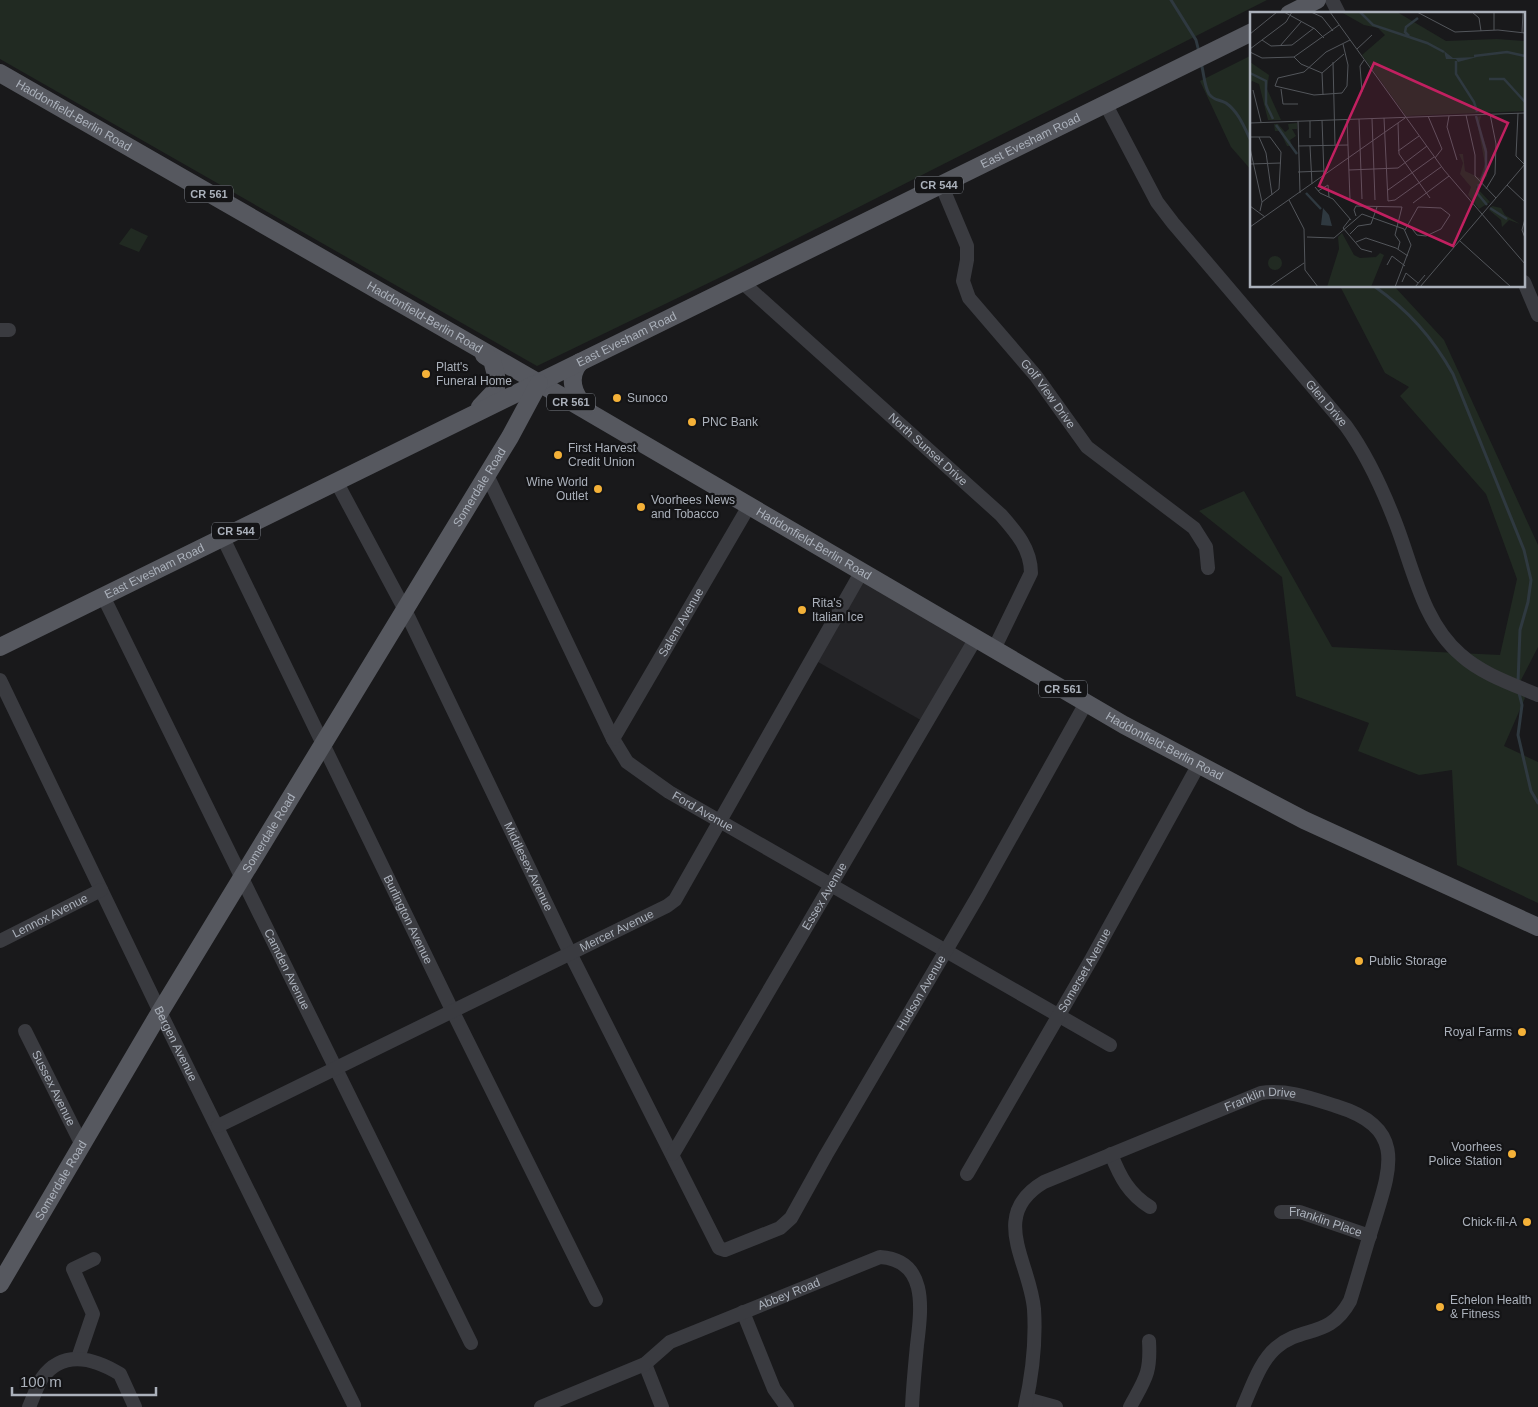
<svg xmlns="http://www.w3.org/2000/svg" width="1538" height="1407" font-family="Arial,sans-serif">
<style>
.built{fill:#252528}
.green{fill:#212a22}
.lines{fill:none;stroke-linecap:round;stroke-linejoin:round}
.stream{stroke:#2f3940;stroke-width:3}
.minor{stroke:#3a3b40;stroke-width:14}
.major{stroke:#56585f;stroke-width:18}
.poi-dot{fill:#f4b138;stroke:#141416;stroke-width:2}
.labels{text-anchor:middle;stroke-width:4.5;stroke-linejoin:round;paint-order:stroke}
.shield{fill:#141416;stroke:#7e828a;stroke-width:1}
.shield-label{font-size:11px;font-weight:bold;fill:#abb1bb}
.street-label{font-size:12px;fill:#abb1bb;stroke:#141416}
.poi-label{font-size:12px;fill:#abb1bb;stroke:#141416;text-anchor:start}
.inset-river{fill:none;stroke:#2f3940;stroke-width:2.5}
.inset-road{fill:none;stroke:#53565b;stroke-width:1}
.view{fill:#c12060;fill-opacity:0.15;stroke:#c12060;stroke-width:2.5}
.inset-edge{fill:none;stroke:#abb1bb;stroke-width:2.5}
</style>
<rect width="100%" height="100%" fill="#19191b"/>
<path class="built" d="M862 572 976 638 926 723 811 658Z"/>
<path class="green" d="M0 0H1267L725 275 537 366 0 59Z
M1250 56 1252 63V171L1231 147 1200 81Z
M131 228 148 236 139 252 119 244Z
M1340 286H1394L1444 340 1538 545V647L1521 680 1525 698 1504 746 1538 762V903L1457 865 1452 770 1419 775 1358 751 1369 723 1296 696 1282 577 1199 511 1244 491 1332 647 1500 655 1517 579 1486 494 1400 396 1409 387 1385 373Z"/>
<g class="lines">
<path class="stream" d="M1171 0 1196 40 1199 52
M1201 63C1204 73 1204 85 1209 94 1214 101 1219 99 1226 103 1239 112 1245 129 1252 143
M1374 286C1409 311 1432 337 1453 374L1524 550 1531 580 1528 602 1520 630 1518 682
M1519 693 1522 705 1518 735 1531 791 1538 803"/>
<g class="minor">
<path d="M1332 0 1339 14"/>
<path id="s1" d="M1105 103 1157 202 1173 223 1346 426C1367 455 1383 490 1396 524 1413 568 1423 623 1461 655 1482 674 1512 684 1538 695"/>
<path id="s2" d="M941 184 967 246V260L963 281 969 298 1036 376 1087 447 1194 528 1206 547 1208 568"/>
<path id="s3" d="M742 282 1001 515C1016 532 1031 549 1031 573L994 649"/>
<path d="M1524 282 1538 315"/>
<path d="M0 330H9"/>
<path id="s4" d="M487 475 613 739 627 762 669 792 1110 1045"/>
<path id="s5" d="M336 481 405 610 570 953 719 1248 725 1250 780 1228 791 1218 826 1155 978 896 1086 703"/>
<path id="s6" d="M223 538 453 1012 596 1300"/>
<path id="s7" d="M103 596 471 1343"/>
<path id="s8" d="M0 680 160 1012 354 1405"/>
<path id="s9" d="M613 739 749 506"/>
<path id="s10" d="M0 941 101 890"/>
<path id="s11" d="M25 1031 82 1145"/>
<path id="s12" d="M218 1126 667 906 675 900 862 571"/>
<path id="s13" d="M673 1154 976 638"/>
<path d="M1111 1154C1120 1177 1129 1194 1150 1207"/>
<path id="s14" d="M967 1174 1092 958 1199 764"/>
<path id="s15" d="M1281 1212H1300L1370 1236"/>
<path d="M743 1312 774 1389 787 1407"/>
<path d="M78 1358 93 1314 73 1269 94 1259"/>
<path d="M645 1364 662 1407"/>
<path d="M1027 1399 1056 1407"/>
<path d="M29 1407C33 1398 37 1386 42 1378 63 1349 94 1358 120 1374L135 1407"/>
<path id="s16" d="M541 1407 645 1364 670 1342 880 1257C929 1260 921 1311 917 1345 915 1366 913 1386 912 1407"/>
<path id="s17" d="M1025 1407C1032 1376 1036 1340 1034 1309 1030 1262 988 1215 1044 1182L1261 1093C1287 1089 1311 1098 1336 1106 1407 1128 1391 1167 1373 1225 1365 1250 1358 1276 1350 1301 1329 1339 1303 1325 1277 1347 1260 1361 1252 1387 1243 1407"/>
<path d="M1130 1407C1145 1379 1151 1374 1149 1341"/>
</g>
<g class="major">
<path d="M1289 14 1317 0"/>
<path id="s18" d="M0 73 539 383 1124 725 1304 820 1538 927"/>
<path d="M580 362C567 377 573 395 586 407"/>
<path d="M480 407 496 390V375L492 360 484 355"/>
<path id="s19" d="M0 647 1252 32"/>
<path id="s20" d="M0 1284 160 1012 510 437 539 383"/>
</g>
</g>
<g class="poi-dot">
<circle cx="426" cy="374" r="5"/>
<circle cx="617" cy="398" r="5"/>
<circle cx="692" cy="422" r="5"/>
<circle cx="558" cy="455" r="5"/>
<circle cx="598" cy="489" r="5"/>
<circle cx="641" cy="507" r="5"/>
<circle cx="802" cy="610" r="5"/>
<circle cx="1359" cy="961" r="5"/>
<circle cx="1522" cy="1032" r="5"/>
<circle cx="1512" cy="1154" r="5"/>
<circle cx="1527" cy="1222" r="5"/>
<circle cx="1440" cy="1307" r="5"/>
</g>
<g class="labels">
<g class="shield">
<rect x="915" y="176.5" width="48" height="17" rx="4"/>
<rect x="185" y="185.5" width="48" height="17" rx="4"/>
<rect x="547" y="393.5" width="48" height="17" rx="4"/>
<rect x="212" y="522.5" width="48" height="17" rx="4"/>
<rect x="1039" y="680.5" width="48" height="17" rx="4"/>
</g>
<g class="shield-label">
<text x="939" y="189">CR 544</text>
<text x="209" y="198">CR 561</text>
<text x="571" y="406">CR 561</text>
<text x="236" y="535">CR 544</text>
<text x="1063" y="693">CR 561</text>
</g>
<g class="street-label">
<text dy="4" stroke="none"><textPath href="#s18" startOffset="85">Haddonfield-Berlin Road</textPath></text>
<text dy="4" stroke="none"><textPath href="#s19" startOffset="1148">East Evesham Road</textPath></text>
<text dy="4" stroke="none"><textPath href="#s18" startOffset="490">Haddonfield-Berlin Road</textPath></text>
<text dy="4" stroke="none"><textPath href="#s19" startOffset="698">East Evesham Road</textPath></text>
<text dy="4" stroke="none"><textPath href="#s2" startOffset="245">Golf View Drive</textPath></text>
<text dy="4" stroke="none"><textPath href="#s1" startOffset="375">Glen Drive</textPath></text>
<text dy="4" stroke="none"><textPath href="#s3" startOffset="250">North Sunset Drive</textPath></text>
<text dy="4" stroke="none"><textPath href="#s20" startOffset="930">Somerdale Road</textPath></text>
<text dy="4" stroke="none"><textPath href="#s18" startOffset="940">Haddonfield-Berlin Road</textPath></text>
<text dy="4" stroke="none"><textPath href="#s19" startOffset="172">East Evesham Road</textPath></text>
<text dy="4" stroke="none"><textPath href="#s9" startOffset="135">Salem Avenue</textPath></text>
<text dy="4" stroke="none"><textPath href="#s18" startOffset="1345">Haddonfield-Berlin Road</textPath></text>
<text dy="4" stroke="none"><textPath href="#s4" startOffset="410">Ford Avenue</textPath></text>
<text dy="4" stroke="none"><textPath href="#s20" startOffset="525">Somerdale Road</textPath></text>
<text dy="4" stroke="none"><textPath href="#s5" startOffset="431">Middlesex Avenue</textPath></text>
<text dy="4" stroke="none"><textPath href="#s13" startOffset="299">Essex Avenue</textPath></text>
<text dy="4" stroke="none"><textPath href="#s10" startOffset="56">Lennox Avenue</textPath></text>
<text dy="4" stroke="none"><textPath href="#s6" startOffset="424">Burlington Avenue</textPath></text>
<text dy="4" stroke="none"><textPath href="#s12" startOffset="444">Mercer Avenue</textPath></text>
<text dy="4" stroke="none"><textPath href="#s7" startOffset="416">Camden Avenue</textPath></text>
<text dy="4" stroke="none"><textPath href="#s14" startOffset="235">Somerset Avenue</textPath></text>
<text dy="4" stroke="none"><textPath href="#s5" startOffset="1198">Hudson Avenue</textPath></text>
<text dy="4" stroke="none"><textPath href="#s8" startOffset="404">Bergen Avenue</textPath></text>
<text dy="4" stroke="none"><textPath href="#s11" startOffset="64">Sussex Avenue</textPath></text>
<text dy="4" stroke="none"><textPath href="#s17" startOffset="472">Franklin Drive</textPath></text>
<text dy="4" stroke="none"><textPath href="#s20" startOffset="120">Somerdale Road</textPath></text>
<text dy="4" stroke="none"><textPath href="#s15" startOffset="46">Franklin Place</textPath></text>
<text dy="4" stroke="none"><textPath href="#s16" startOffset="274">Abbey Road</textPath></text>
</g>
<g class="poi-label">
<text x="436" y="371">Platt's<tspan x="436" dy="14">Funeral Home</tspan></text>
<text x="627" y="402">Sunoco</text>
<text x="702" y="426">PNC Bank</text>
<text x="568" y="452">First Harvest<tspan x="568" dy="14">Credit Union</tspan></text>
<text x="588" y="486" text-anchor="end">Wine World<tspan x="588" dy="14">Outlet</tspan></text>
<text x="651" y="504">Voorhees News<tspan x="651" dy="14">and Tobacco</tspan></text>
<text x="812" y="607">Rita's<tspan x="812" dy="14">Italian Ice</tspan></text>
<text x="1369" y="965">Public Storage</text>
<text x="1512" y="1036" text-anchor="end">Royal Farms</text>
<text x="1502" y="1151" text-anchor="end">Voorhees<tspan x="1502" dy="14">Police Station</tspan></text>
<text x="1517" y="1226" text-anchor="end">Chick-fil-A</text>
<text x="1450" y="1304">Echelon Health<tspan x="1450" dy="14">&amp; Fitness</tspan></text>
</g>
</g>
<g transform="translate(1250 12)">
<rect width="275" height="275" fill="#19191b"/>
<path d="M91 0H147L196 29 247 27 274 29 275 99 156 104 112 43 135 23 128 16 114 13ZM0 50 19 63 17 77 31 108H18L9 72 2 69 0 71ZM231 104 229 113 237 137V164L226 175 240 190 229 197 218 183 221 175 210 162 213 151 209 142H213L215 159 230 166 235 152 226 105ZM47 111V117H42L46 124 40 128 42 134H37L30 119H25L24 112H28L35 120 39 117 38 112ZM242 194 251 196 255 203 270 212 259 208 252 215 251 208 239 198ZM92 221 104 243 110 246 126 245 130 241 134 243 121 275H77L89 237 88 225ZM18 251a7 7 0 1 1 14 0a7 7 0 1 1-14 0Z" fill="#212a22"/>
<path d="M194 39 203 46 227 45 208 50 206 47H196ZM73 196 79 203 82 214 71 213Z" fill="#2f3940"/>
<path class="inset-river" d="M110 0 123 13 177 31 194 40M159 24 155 20 156 15 168 6M224 44 257 40 275 44M206 49V62L224 90 227 100M0 61 16 69V92L23 107M239 67H254L275 90M226 104 236 140V158L231 168M26 113 47 142M229 172 227 181 237 193M56 181 71 197M240 196 257 207"/>
<path class="inset-road" d="M34 0 65 17 74 26M61 0 72 5 83 19M80 0 194 158 275 252M167 0 205 20 248 18 275 21M222 0 229 6 231 19M244 0V18M272 21 273 0M0 22 27 0M12 28 21 34 42 33 64 16M93 32 98 53 97 74 92 81 64 83 25 74 28 66 54 60 76 40 100 28M30 34 51 10M0 37 36 10 42 0M107 37 122 23M0 40 12 46 44 45 89 13M44 45 51 52 72 61M83 50 85 133M31 77 33 92H48M3 78 11 110M112 80 110 54 114 48M73 83 72 61 94 42M268 101 266 144 275 153M216 103 225 143V164L246 186M178 104 192 137 185 146M199 104 197 115 207 148M134 106 138 189 145 188 191 155M97 107 100 188M109 107 112 187M122 107 125 188M72 108 74 163M48 109 50 181M60 109V126M0 111 275 101M148 111 149 142 180 186M0 125H20L31 140 29 177 12 190M9 125 16 141 22 183M48 134 98 133M60 134 62 172M0 136 12 190 10 199M148 139 169 124M0 152 31 151M99 158 148 156 177 134M48 160 74 159M257 173 275 190M65 175 70 181 83 187 101 208M236 177 245 162 246 132 240 102M138 178 184 145M68 179 78 173 79 185M39 188 54 217 55 258 68 275M163 191 199 164M0 194 15 205M106 204 104 198 106 194 152 195 145 223 150 230 148 237M100 207 93 216 111 237 122 240M275 207 272 218 275 226M0 215 155 106M155 218 168 195 191 196 200 203 191 217 176 224 167 223 159 213M100 222 108 214 121 212 127 195M57 225 84 226 112 202 154 217 161 233 145 275M210 229 261 275M106 230 116 226 146 236 158 244M137 253 142 244 155 254M152 270 156 261 168 271M19 275 54 251M165 275 175 263M170 275 275 152"/>
<path class="view" d="M124 51 258 111 203 234 69 174Z"/>
<rect width="275" height="275" class="inset-edge"/>
</g>
<path d="M12 1387v8h144v-8" fill="none" stroke="#abb1bb" stroke-width="2.5"/>
<text x="20" y="1387" font-size="15" fill="#abb1bb" stroke="#141416" stroke-width="4" paint-order="stroke">100 m</text>
</svg>
